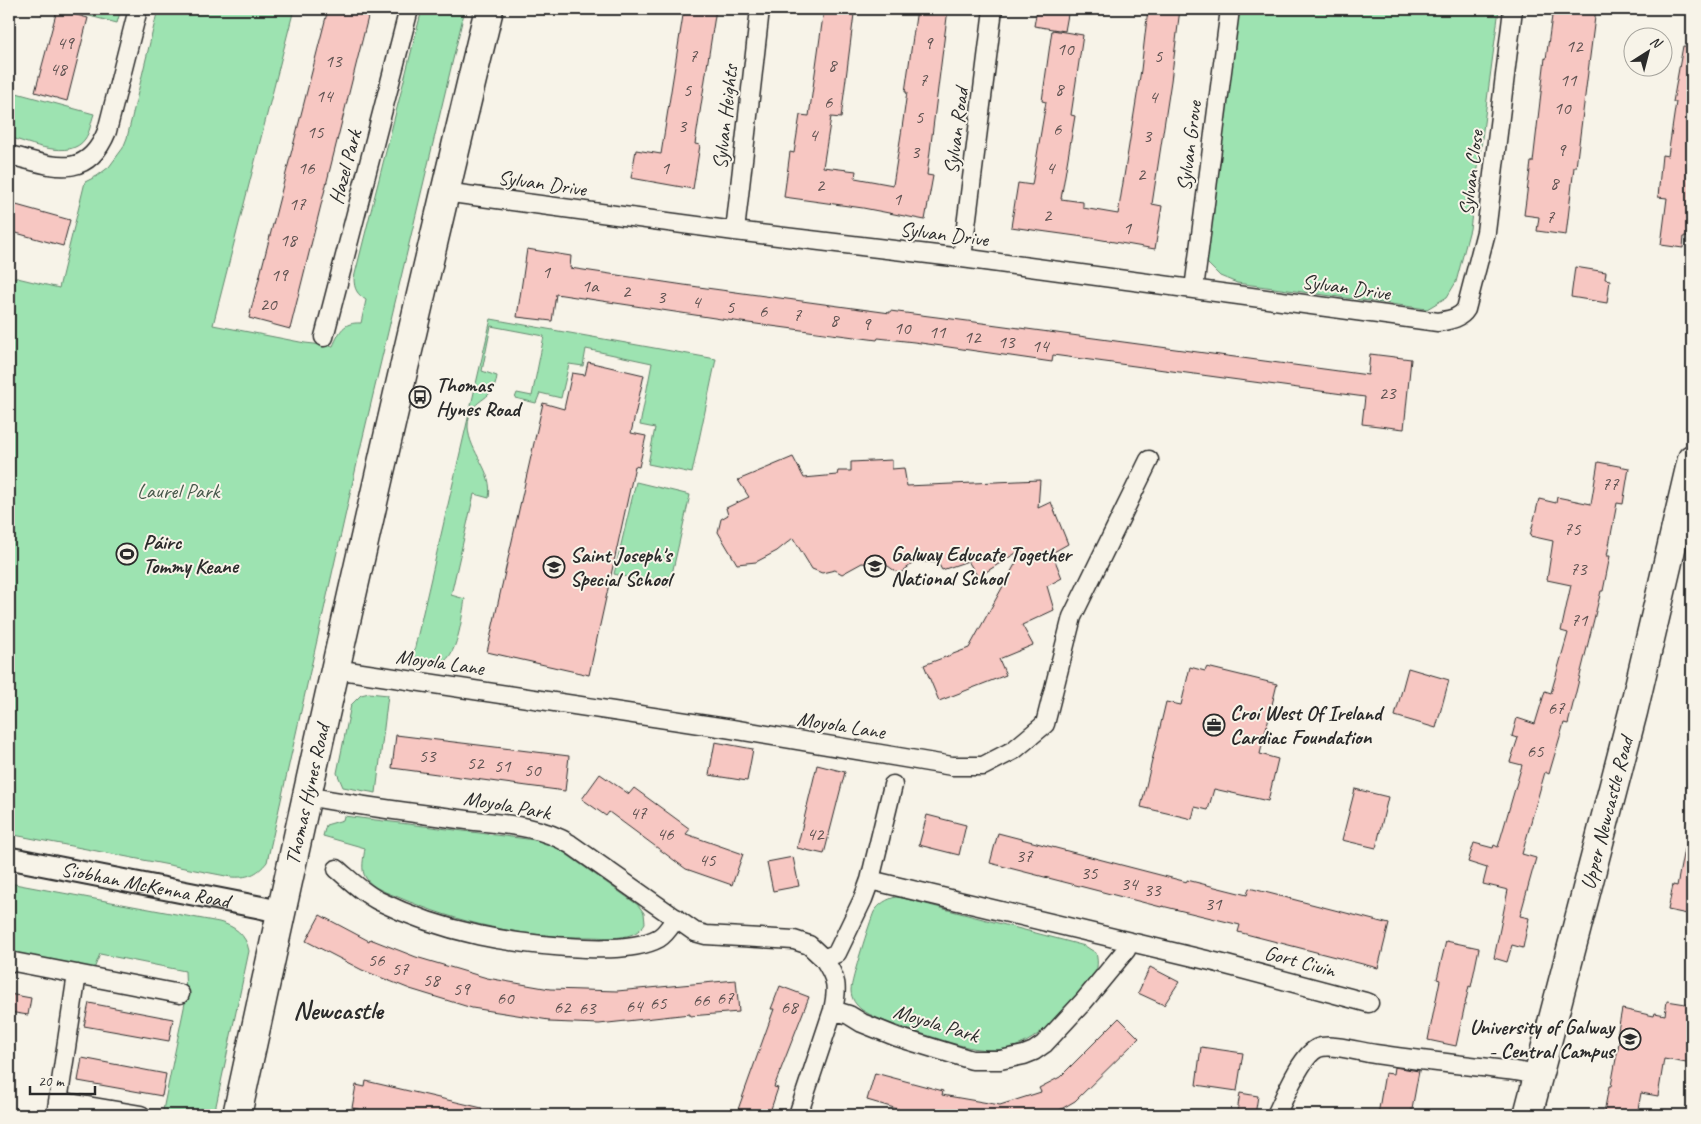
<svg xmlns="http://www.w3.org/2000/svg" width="1701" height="1124" font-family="Caveat,sans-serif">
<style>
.green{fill:#9de3b1;stroke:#64876e}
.building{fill:#f7c7c2;stroke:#2b2b2b}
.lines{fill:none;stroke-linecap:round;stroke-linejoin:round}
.minor-casing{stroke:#2b2b2b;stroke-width:21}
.tertiary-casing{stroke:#2b2b2b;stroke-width:25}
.primary-casing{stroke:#2b2b2b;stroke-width:31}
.minor{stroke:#f7f3e8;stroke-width:18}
.tertiary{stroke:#f7f3e8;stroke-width:21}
.primary{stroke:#f7f3e8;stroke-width:28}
.labels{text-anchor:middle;stroke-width:4;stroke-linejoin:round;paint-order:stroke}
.number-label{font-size:19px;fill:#5e5251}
.street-label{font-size:21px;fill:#2b2b2b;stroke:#f7f3e8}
.poi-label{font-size:21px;font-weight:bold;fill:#2b2b2b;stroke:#f7f3e8;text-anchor:start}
.park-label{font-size:21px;fill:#48594c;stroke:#f7f3e8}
.district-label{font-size:26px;font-weight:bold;fill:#2b2b2b;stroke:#f7f3e8}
</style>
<rect width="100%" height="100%" fill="#f7f3e8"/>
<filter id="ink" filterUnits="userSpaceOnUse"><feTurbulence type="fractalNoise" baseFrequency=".02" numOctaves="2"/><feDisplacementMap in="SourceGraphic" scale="10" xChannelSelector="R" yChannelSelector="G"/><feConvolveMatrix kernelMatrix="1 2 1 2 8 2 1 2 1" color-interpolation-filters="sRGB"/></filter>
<g filter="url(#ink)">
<path class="green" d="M62 9H121L117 23Z
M158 9H294L213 325 305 343 333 346C340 331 343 322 361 323L366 300C357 294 354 289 354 278L422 9H465L362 441 267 862C257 875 247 878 231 877L9 834V276L59 288 85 182 97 176 109 167 123 148 127 138Z
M1237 9H1499L1470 229 1456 282 1447 297 1427 309 1237 283 1220 276 1207 263 1203 247Z
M9 91 94 114C91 122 90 132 85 139 70 161 29 143 9 137Z
M491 319 716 359 692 473 648 464 655 428 640 425 652 363 586 349 583 366 569 364 561 398 540 393 536 403 515 398 517 393 532 396 544 336 491 326 482 371 497 376C494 405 468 395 468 427 469 453 494 470 489 498L474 494 451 595 465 599C462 615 458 661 438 664 430 665 420 662 412 660Z
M636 482 690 495 669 587 614 574Z
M369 693 388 695 376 793 343 787 337 773 351 705 361 695Z
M344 816 535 840 559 849 638 905 644 913 645 923C641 930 635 934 627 936 615 939 601 937 589 937 524 938 458 923 398 897 388 893 372 888 366 878 360 870 364 857 365 848L323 836 326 825 343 820Z
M9 883 219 922C234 926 246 934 249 951L214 1115H162L186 998 185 971 100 954 94 969 9 953Z
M896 897 903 898 1085 946 1096 953C1102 975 1087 987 1073 1001 1059 1015 1044 1032 1026 1042 994 1059 958 1045 926 1035 905 1028 881 1022 862 1010 856 1005 851 999 851 990 851 981 870 921 874 912 879 904 887 899 896 897Z"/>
<path class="building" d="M328 9H370L290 329 249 318Z
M684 9H716L695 144 700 145 693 189 631 178 636 150 661 154Z
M824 9 854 14 841 118 831 117 823 167 856 171 855 178 893 185 902 128 907 92H905L917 9H948L927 175 933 176 925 220 863 208 784 197 790 152 794 153 800 115 809 116Z
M1037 9H1069L1065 31 1034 26Z
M1148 9H1180L1171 81 1152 204 1162 206 1155 249 1091 238 1011 227 1018 183 1032 185 1046 102 1042 101 1052 30 1083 35 1071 115 1075 116 1061 199 1083 202V208L1118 214 1141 70Z
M1553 9H1596L1576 167H1574L1566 235 1537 231 1539 217 1524 215 1531 162H1533L1545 58 1546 59Z
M57 10 88 18 67 101 35 92Z
M1683 46 1692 47V217L1690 237 1684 236 1683 248 1661 245 1667 198 1658 197 1662 155 1668 156 1676 102H1673Z
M9 203 70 220 63 246 9 231Z
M527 249 571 256 570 268 684 285 890 313V311L960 320 1368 375 1370 354 1411 359 1404 429 1362 424 1365 397 1053 355 1052 362 914 342 878 338 877 340 741 322 556 294 552 321 517 317Z
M1575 267 1606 272 1605 279 1610 280 1607 303 1571 297Z
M588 362 644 375 631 433 646 436 639 467 635 466 589 675 487 652 543 403 564 409 572 373 585 375Z
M793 457 804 478 837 475 838 471H851V462L892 460V469L904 468 907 486 1040 480 1038 508 1051 502 1068 544 1052 553 1062 578 1047 586 1054 610 1022 625 1033 645 999 659 1006 675 939 701 924 665 969 648 1024 548 978 577 968 561 942 570 938 563 916 561 899 574 888 566 862 563 842 574 835 570 822 573 812 569 793 538 777 551 756 562 737 564 718 532 721 519 728 515 726 508 749 497 738 480Z
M1598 462 1629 468 1623 504 1617 503 1607 556H1610L1603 591H1601L1574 700 1568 724 1564 723 1549 774 1545 772 1522 854 1536 858 1520 916 1529 918 1523 948 1512 945 1507 962 1494 958 1508 890 1483 884 1487 868 1468 862 1474 843 1493 848 1494 845 1498 847 1522 765 1510 762 1518 738 1512 736 1517 718 1535 724 1545 691 1551 693 1568 633 1561 631 1571 585 1547 580 1553 541 1530 536 1539 499 1556 503 1557 497 1591 504Z
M1190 667 1205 671 1207 667 1277 684 1260 754 1278 759 1268 801 1214 789 1208 810 1195 807 1192 819 1141 807 1166 702 1181 705Z
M1408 668 1449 680 1436 728 1395 716Z
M396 735 569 756 565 791 392 768Z
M715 742 753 749 747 781 709 775Z
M817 765 845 772 824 854 797 848Z
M600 774 629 794 634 788 690 829 686 834 743 854 732 885 686 869 609 812 606 816 582 799Z
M1355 789 1388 797 1376 848 1342 840Z
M927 815 966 825 959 855 919 845Z
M998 833 1187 882V880L1247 895 1249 888 1389 924 1378 968 1238 932 1240 925 1162 906 1161 907 990 863Z
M1684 849 1692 850V915L1668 910 1673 885 1677 886Z
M793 857 799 886 773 891 767 862Z
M320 915 369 941 370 939 416 957 487 978 550 989 617 991 736 980 739 1012 690 1016V1014L599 1024 549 1022V1020L472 1008 410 989 362 970 306 941Z
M1446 941 1479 948 1471 987 1469 986 1456 1046 1428 1040 1440 980 1437 979Z
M1150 967 1179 982 1164 1005 1138 993Z
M780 986 809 997 774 1087 778 1088 769 1115H736L774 1009H771Z
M9 994 31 998 28 1015 9 1012Z
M1667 1001 1692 1005V1064L1664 1059 1658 1096 1641 1093 1637 1115H1606V1114L1604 1113 1609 1086H1611L1620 1037 1617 1036 1622 1009 1654 1016 1655 1013 1665 1015Z
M89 1003 173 1019 169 1041 84 1026Z
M1119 1018 1139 1038 1075 1101 1051 1115H918L867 1100 875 1073 943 1091 942 1095 1000 1105 1041 1092 1039 1088 1060 1077Z
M1201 1047 1243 1053 1237 1091 1196 1085Z
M82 1058 166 1074 162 1096 78 1081Z
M1394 1067 1419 1071 1411 1115H1378L1385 1073 1393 1074Z
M366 1081 482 1108 481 1115H362L363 1110 352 1108 356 1085 365 1087Z
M1240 1093 1258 1096 1255 1115 1237 1112Z"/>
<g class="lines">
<g class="minor-casing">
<path id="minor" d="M9 155C51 165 86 183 107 131L138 9
M444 192 735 231 962 258 1438 322C1448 320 1460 319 1466 309L1486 232 1513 9
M735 231 760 9
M962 258 993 9
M1194 289 1230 9
M324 337 409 9
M335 669 726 728 952 766H983L1014 750 1045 724 1072 617 1149 460
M307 796C357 806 408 812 459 819 496 824 538 824 570 844L695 932 706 935 794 940 809 945 824 959
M337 869C350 880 363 893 379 901 444 933 513 945 585 948 607 949 639 949 659 938 666 934 671 925 676 918
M870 880 1219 963 1369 1003
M9 961 180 994
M833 1010 849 1015 862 1023 897 1037 972 1060H1000L1024 1055 1034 1051 1044 1044 1084 1001 1126 950 1130 942
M58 1101 141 1115
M56 1115 77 974
M798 1115 833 1010C838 987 837 979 824 959L837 953 863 899 870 880 893 785
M1276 1115C1284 1099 1301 1055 1318 1048 1331 1043 1360 1052 1375 1054 1421 1061 1468 1065 1515 1071L1538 1075"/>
</g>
<g class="tertiary-casing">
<g id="tertiary">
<path id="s1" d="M9 858 259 907 281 912"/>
</g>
</g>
<g class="primary-casing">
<g id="primary">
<path id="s2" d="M237 1115C317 745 400 376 489 9"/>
<path id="s3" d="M1528 1115 1633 712 1692 459"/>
</g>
</g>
<use href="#minor" class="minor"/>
<use href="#tertiary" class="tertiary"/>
<use href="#primary" class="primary"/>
</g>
</g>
<defs>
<g id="bus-ring" transform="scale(1.125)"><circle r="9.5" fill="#f7f3e8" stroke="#2b2b2b" stroke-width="1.5"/><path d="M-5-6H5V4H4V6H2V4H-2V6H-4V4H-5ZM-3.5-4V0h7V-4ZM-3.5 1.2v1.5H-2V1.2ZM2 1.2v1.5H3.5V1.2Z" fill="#2b2b2b"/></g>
<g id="stadium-ring" transform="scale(1.125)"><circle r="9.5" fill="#f7f3e8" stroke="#2b2b2b" stroke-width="1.5"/><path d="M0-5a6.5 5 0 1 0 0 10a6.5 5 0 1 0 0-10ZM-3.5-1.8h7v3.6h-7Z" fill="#2b2b2b"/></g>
<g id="school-ring" transform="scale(1.125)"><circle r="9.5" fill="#f7f3e8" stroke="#2b2b2b" stroke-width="1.5"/><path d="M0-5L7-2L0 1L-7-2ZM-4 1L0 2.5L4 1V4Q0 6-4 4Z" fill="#2b2b2b"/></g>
<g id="office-ring" transform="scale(1.125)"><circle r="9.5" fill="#f7f3e8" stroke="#2b2b2b" stroke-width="1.5"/><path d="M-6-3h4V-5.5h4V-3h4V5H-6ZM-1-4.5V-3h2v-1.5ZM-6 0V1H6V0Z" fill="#2b2b2b"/></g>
<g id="university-ring" transform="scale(1.125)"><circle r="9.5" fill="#f7f3e8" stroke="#2b2b2b" stroke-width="1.5"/><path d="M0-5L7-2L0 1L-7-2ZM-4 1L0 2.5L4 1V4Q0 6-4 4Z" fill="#2b2b2b"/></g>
</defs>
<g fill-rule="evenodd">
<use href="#bus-ring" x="420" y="397"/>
<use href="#stadium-ring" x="127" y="554"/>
<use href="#school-ring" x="875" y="566"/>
<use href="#school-ring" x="554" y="567"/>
<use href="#office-ring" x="1214" y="725"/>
<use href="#university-ring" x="1630" y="1039"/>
</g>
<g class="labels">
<g class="number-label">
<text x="65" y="49">49</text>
<text x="928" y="49">9</text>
<text x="1574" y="52">12</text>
<text x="1065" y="55">10</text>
<text x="693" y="62">7</text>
<text x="1158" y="62">5</text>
<text x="333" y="67">13</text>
<text x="832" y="71">8</text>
<text x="58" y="75">48</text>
<text x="923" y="86">7</text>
<text x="1568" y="86">11</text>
<text x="1059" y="95">8</text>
<text x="687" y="96">5</text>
<text x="324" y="102">14</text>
<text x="1153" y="103">4</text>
<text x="828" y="108">6</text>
<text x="1562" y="114">10</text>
<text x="919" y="123">5</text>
<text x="682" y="132">3</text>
<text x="1057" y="135">6</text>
<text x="315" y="138">15</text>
<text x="813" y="141">4</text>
<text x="1147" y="142">3</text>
<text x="1561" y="156">9</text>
<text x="915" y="158">3</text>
<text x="306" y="174">16</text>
<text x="665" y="174">1</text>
<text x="1050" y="174">4</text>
<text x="1141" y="180">2</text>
<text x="1554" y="189">8</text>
<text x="820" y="191">2</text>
<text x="897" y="205">1</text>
<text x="297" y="210">17</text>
<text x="1047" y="221">2</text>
<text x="1550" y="223">7</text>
<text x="1127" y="234">1</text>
<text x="288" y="246">18</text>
<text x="546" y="278">1</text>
<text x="279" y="281">19</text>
<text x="590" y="292">1a</text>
<text x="626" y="297">2</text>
<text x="661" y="303">3</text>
<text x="696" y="308">4</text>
<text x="268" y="310">20</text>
<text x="730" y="313">5</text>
<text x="763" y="317">6</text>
<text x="797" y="321">7</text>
<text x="834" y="326">8</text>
<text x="866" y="330">9</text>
<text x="902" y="334">10</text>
<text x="937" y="338">11</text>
<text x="972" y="343">12</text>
<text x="1006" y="348">13</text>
<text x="1040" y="352">14</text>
<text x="1387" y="399">23</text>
<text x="1610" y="490">77</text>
<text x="1572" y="535">75</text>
<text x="1578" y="575">73</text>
<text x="1579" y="626">71</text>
<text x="1556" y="714">67</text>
<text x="1535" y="757">65</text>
<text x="427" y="762">53</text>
<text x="475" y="769">52</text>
<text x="502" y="772">51</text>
<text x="532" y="776">50</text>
<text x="638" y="819">47</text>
<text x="665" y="840">46</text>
<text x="815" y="840">42</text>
<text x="1024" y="862">37</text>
<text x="707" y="866">45</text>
<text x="1089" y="879">35</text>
<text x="1129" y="890">34</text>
<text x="1152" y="896">33</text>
<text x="1213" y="910">31</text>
<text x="376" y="966">56</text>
<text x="400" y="975">57</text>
<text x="431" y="986">58</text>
<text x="461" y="995">59</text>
<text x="505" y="1004">60</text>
<text x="725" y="1004">67</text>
<text x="701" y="1006">66</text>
<text x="658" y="1009">65</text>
<text x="634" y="1012">64</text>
<text x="562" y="1013">62</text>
<text x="789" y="1013">68</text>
<text x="587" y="1014">63</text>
</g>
<g class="street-label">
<text transform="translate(725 117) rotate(-84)" y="7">Sylvan Heights</text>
<text transform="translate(956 131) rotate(-83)" y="7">Sylvan Road</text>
<text transform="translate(1189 146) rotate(-83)" y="7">Sylvan Grove</text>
<text transform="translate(345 167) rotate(-75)" y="7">Hazel Park</text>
<text transform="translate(1471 173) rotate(-83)" y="7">Sylvan Close</text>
<text transform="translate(542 183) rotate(8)" y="7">Sylvan Drive</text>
<text transform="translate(944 234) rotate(7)" y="7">Sylvan Drive</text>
<text transform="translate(1346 287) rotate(8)" y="7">Sylvan Drive</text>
<text transform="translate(440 662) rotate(8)" y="7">Moyola Lane</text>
<text transform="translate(841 725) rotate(9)" y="7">Moyola Lane</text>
<text dy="7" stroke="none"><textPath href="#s2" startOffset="328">Thomas Hynes Road</textPath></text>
<text transform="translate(507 805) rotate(10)" y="7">Moyola Park</text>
<text dy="7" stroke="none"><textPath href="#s3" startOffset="312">Upper Newcastle Road</textPath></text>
<text dy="7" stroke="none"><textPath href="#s1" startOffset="139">Siobhan McKenna Road</textPath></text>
<text transform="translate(1300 961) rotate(15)" y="7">Gort Ciuin</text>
<text transform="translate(936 1023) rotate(17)" y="7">Moyola Park</text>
</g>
<g class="poi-label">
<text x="436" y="392">Thomas<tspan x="436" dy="24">Hynes Road</tspan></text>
<text x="143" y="549">Páirc<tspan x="143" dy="24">Tommy Keane</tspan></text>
<text x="891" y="561">Galway Educate Together<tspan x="891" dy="24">National School</tspan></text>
<text x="570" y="562">Saint Joseph's<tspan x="570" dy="24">Special School</tspan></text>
<text x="1230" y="720">Croí West Of Ireland<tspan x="1230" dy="24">Cardiac Foundation</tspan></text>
<text x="1614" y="1034" text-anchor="end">University of Galway<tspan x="1614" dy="24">- Central Campus</tspan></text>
</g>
<g class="park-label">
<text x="178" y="498">Laurel Park</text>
</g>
<g class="district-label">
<text x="338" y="1019">Newcastle</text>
</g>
</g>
<rect width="1701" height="1124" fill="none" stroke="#f7f3e8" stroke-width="30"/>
<rect x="15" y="15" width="1671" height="1094" fill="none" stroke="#2b2b2b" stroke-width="2" filter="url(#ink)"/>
<g transform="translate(1648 52) rotate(36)"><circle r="24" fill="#f7f3e8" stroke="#a5a39c"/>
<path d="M0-4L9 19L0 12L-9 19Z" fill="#2b2b2b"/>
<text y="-8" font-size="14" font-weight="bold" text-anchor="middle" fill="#2b2b2b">N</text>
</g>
<path d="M30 1086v8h65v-8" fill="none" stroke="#2b2b2b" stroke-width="2.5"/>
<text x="38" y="1086" font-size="15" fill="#2b2b2b" stroke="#f7f3e8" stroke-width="4" paint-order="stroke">20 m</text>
</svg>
